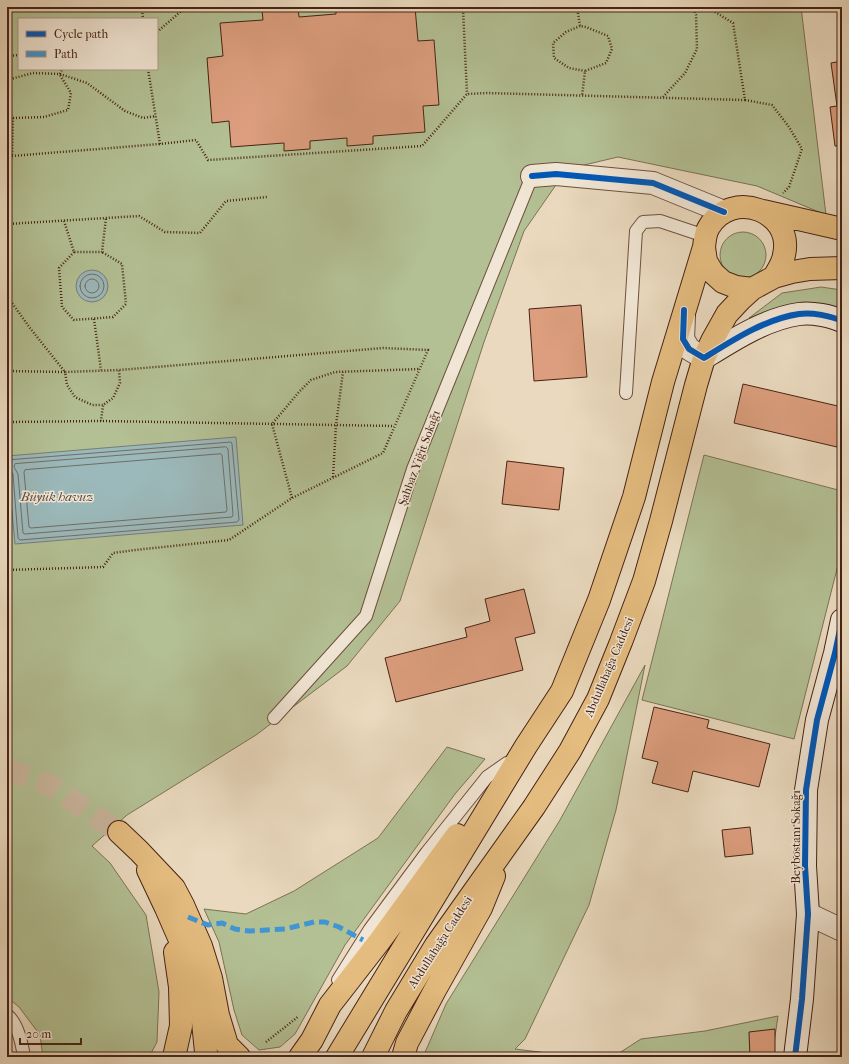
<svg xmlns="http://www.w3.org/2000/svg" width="849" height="1064" font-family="'IM FELL French Canon',serif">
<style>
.green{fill:#b3c094;stroke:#7c7254;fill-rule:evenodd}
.water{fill:#9bb8ba;stroke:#797c78}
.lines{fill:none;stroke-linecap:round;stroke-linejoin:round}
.shore{stroke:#706e67;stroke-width:1}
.building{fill:#dc9e7e;stroke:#462314}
.primary-tunnel{stroke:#c9b59c;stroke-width:22;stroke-dasharray:22 11;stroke-linecap:butt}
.lane-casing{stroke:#6f503e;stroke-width:14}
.street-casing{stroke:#6f503e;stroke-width:24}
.secondary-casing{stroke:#462314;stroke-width:24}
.primary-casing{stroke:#462314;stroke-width:24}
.path{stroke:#462314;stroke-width:2.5;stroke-dasharray:1 2;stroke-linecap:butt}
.lane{stroke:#f1e6d5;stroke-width:12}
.street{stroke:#f1e6d5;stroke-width:22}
.secondary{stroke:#f1e6d5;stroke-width:22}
.primary{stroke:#e5bc7f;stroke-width:22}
.quiet{stroke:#4095d3;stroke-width:5;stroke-dasharray:10 5;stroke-linecap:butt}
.cycleway-casing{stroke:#f1e6d5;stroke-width:8}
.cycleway{stroke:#0057b8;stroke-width:6}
.labels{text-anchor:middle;stroke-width:3;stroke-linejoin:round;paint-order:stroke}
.street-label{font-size:12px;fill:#462314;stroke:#f1e6d5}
.water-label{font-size:13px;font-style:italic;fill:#5b483e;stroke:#f1e6d5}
</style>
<rect width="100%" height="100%" fill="#ead9be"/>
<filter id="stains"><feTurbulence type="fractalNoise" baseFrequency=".005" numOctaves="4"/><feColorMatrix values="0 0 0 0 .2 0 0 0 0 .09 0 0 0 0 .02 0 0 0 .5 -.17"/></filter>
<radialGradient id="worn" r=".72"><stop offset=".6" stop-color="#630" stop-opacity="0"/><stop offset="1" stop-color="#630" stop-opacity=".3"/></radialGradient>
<path class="green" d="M7 7H801L826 215 757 186 618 157 567 169 524 231 484 342 400 601 347 666 256 735 127 815 92 846 110 863 146 915 159 992 157 1042 149 1057H43L40 1035 19 1007 7 997ZM19 19H157V69H19Z
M720 255a23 23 0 1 1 46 0a23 23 0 1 1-46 0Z
M821 287 842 290V313L784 306 749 318 782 293Z
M704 455 842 491V549L794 739 642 700Z
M645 665 616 810 589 905 525 1039 515 1049 580 1057H423L446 1004 560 820Z
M447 747 485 759 455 794 345 945 295 1034 280 1047 259 1050 242 1035 234 1010 219 942 204 909 246 914 294 891 378 838Z
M778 1016 772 1057H613L641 1039 705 1031Z"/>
<path class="water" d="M76 286a16 16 0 1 1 32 0a16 16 0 1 1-32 0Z
M236 437 243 525 15 544 7 456Z"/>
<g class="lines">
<path class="shore" d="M80 286a12 12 0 1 1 24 0a12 12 0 1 1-24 0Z
M85 286a7 7 0 1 1 14 0a7 7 0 1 1-14 0Z
M226 447 228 449 233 515 232 517 25 534 23 533 18 474 14 467 15 464Z
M221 454 222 455 227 510 226 512 31 528 29 527 24 472 25 470Z
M7 460 231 442 232 444 239 520 237 522 20 540 18 538 13 474 11 471H7"/>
</g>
<path class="building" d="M298 7 299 17 336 14V7H372L373 11 415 7 418 41 434 40 439 105 423 106 425 132 373 136V144L347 146V138L310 141V149L284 151V143L231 147 229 121 212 123 207 58 223 56 220 23 263 20 262 10Z
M842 61V151L841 146H835L830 107 837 106 831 63Z
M581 305 587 377 534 381 529 309Z
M743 384 842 407V426L837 447 734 423Z
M507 461 564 468 559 510 502 504Z
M524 589 535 633 515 638 523 670 396 702 385 658 467 637 465 628 490 621 485 599Z
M654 707 709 720 707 728 770 744 759 787 693 771 688 792 652 783 658 762 642 758Z
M750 827 753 854 725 857 722 830Z
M775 1029V1057H750L749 1032Z"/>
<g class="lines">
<path class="primary-tunnel" d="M7 769 48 784 119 832"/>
<g class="lane-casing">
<path id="lane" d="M626 393 636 231 643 222 660 221 705 236
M274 718 366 616 413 469 532 176
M338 980 370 929 427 852 487 777 507 763
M7 1015C18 1023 22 1044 24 1057"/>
</g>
<g class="street-casing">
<path id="street" d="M532 176 556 174 653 183 724 212
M684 316 683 339 689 349 704 358
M808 914 842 930"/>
</g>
<g class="secondary-casing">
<path id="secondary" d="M704 358C733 340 765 319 799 314 812 312 831 316 842 321
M795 1057 802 999 808 914 805 866 806 790 817 720 835 653 842 620"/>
</g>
<g class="primary-casing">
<path id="primary" d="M763 211 842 229
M704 247 706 261 713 273 723 282 736 287 752 289
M119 832 139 851 174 888 183 905 201 946 211 978 218 1015 227 1045 239 1057
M148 870 166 908 190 963 201 1002 206 1052 205 1057
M174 1057 181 1026 180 987 175 952
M300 1057 312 1040 330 1005 379 942 457 835
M337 1057 526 746 562 691 599 600 634 497 663 382 704 247C705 240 705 233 709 227 732 188 794 211 784 255 783 263 778 270 774 277
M373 1057 396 1011 436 945 534 807 570 751 598 699 621 642 644 581 661 521 696 385 704 358 713 339 727 314 741 299 752 289 774 277 792 272 810 269 842 268
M403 1057 407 1043 435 990 481 908 494 876"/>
</g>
<path class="path" d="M142 7 143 19
M456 7 463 9 480 7
M462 7 463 9 467 94
M577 7 580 26 586 27 608 36 612 49 606 63 585 71 582 96
M580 26 566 32 553 43 554 58 569 68 585 71
M157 32 186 7
M7 56 19 55
M148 69 160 144 196 140 208 160 422 146 467 94 487 93 745 100 733 23 707 7
M60 74 87 83 125 111 143 118 156 116
M7 80 33 73 60 74 62 69
M663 97 685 73 697 49 696 15 693 7
M745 100 772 105 789 127 802 149 789 187 783 193
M7 111 13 118 12 156H7
M13 118 44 117 68 110 71 93 60 75
M12 156 160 144
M64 221 74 252H102L106 218
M7 224 139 216 165 232 200 233 226 201 267 197
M74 252 59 268 62 307 74 320 113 317 126 304 122 264 102 252
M7 296 30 328 65 372 119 370 120 383 113 398 103 405 101 421
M94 319 101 370
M7 371 65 372 67 385 75 397 92 405H103
M7 422 101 421 394 426
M333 477 336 425 343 372
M292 498 272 424 299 392 311 380 335 372 420 369
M7 570 103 567 113 553 135 550 229 540 292 498 383 453 428 350 383 348 119 370
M266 1042 299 1016"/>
<use href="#lane" class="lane"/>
<use href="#street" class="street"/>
<use href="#secondary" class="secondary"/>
<use href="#primary" class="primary"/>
<path class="quiet" d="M188 917 208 925 222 923 235 929 249 931 285 929 314 922H325L339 927 363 940"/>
<g class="cycleway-casing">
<path id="cycleway" d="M532 176 556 174 653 183 724 212
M684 310 683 339 689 349 704 358C733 340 765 319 799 314 812 312 831 316 842 321
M795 1057 802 999 808 914 805 866 806 790 817 720 835 653 842 620"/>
</g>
<use href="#cycleway" class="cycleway"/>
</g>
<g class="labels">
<g class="street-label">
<text transform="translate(419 458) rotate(-70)" y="4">Şahbaz Yiğit Sokağı</text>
<text transform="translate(609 667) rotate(-67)" y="4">Abdullahağa Caddesi</text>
<text transform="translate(796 837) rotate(-90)" y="4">Beybostanı Sokağı</text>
<text transform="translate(440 942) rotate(-57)" y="4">Abdullahağa Caddesi</text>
</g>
<g class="water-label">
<text x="57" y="501">Büyük havuz</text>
</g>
</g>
<rect width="849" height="1064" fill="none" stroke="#ead9be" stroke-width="24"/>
<rect x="8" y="8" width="833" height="1048" fill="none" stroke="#462314" stroke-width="2"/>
<rect x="12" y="12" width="825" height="1040" fill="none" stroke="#462314"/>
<rect x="18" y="18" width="140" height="52" fill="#f1e6d5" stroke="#ad9888"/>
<rect x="26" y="31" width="20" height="6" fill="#0057b8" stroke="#ad9888"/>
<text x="54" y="38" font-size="12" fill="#462314">Cycle path</text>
<rect x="26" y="51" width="20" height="6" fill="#4095d3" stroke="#ad9888"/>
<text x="54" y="58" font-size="12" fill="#462314">Path</text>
<path d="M20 1038v6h61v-6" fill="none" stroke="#462314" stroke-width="2"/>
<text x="26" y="1038" font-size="12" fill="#462314" stroke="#f1e6d5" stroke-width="3" paint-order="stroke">20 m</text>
<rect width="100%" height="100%" filter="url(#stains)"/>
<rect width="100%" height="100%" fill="url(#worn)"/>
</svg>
